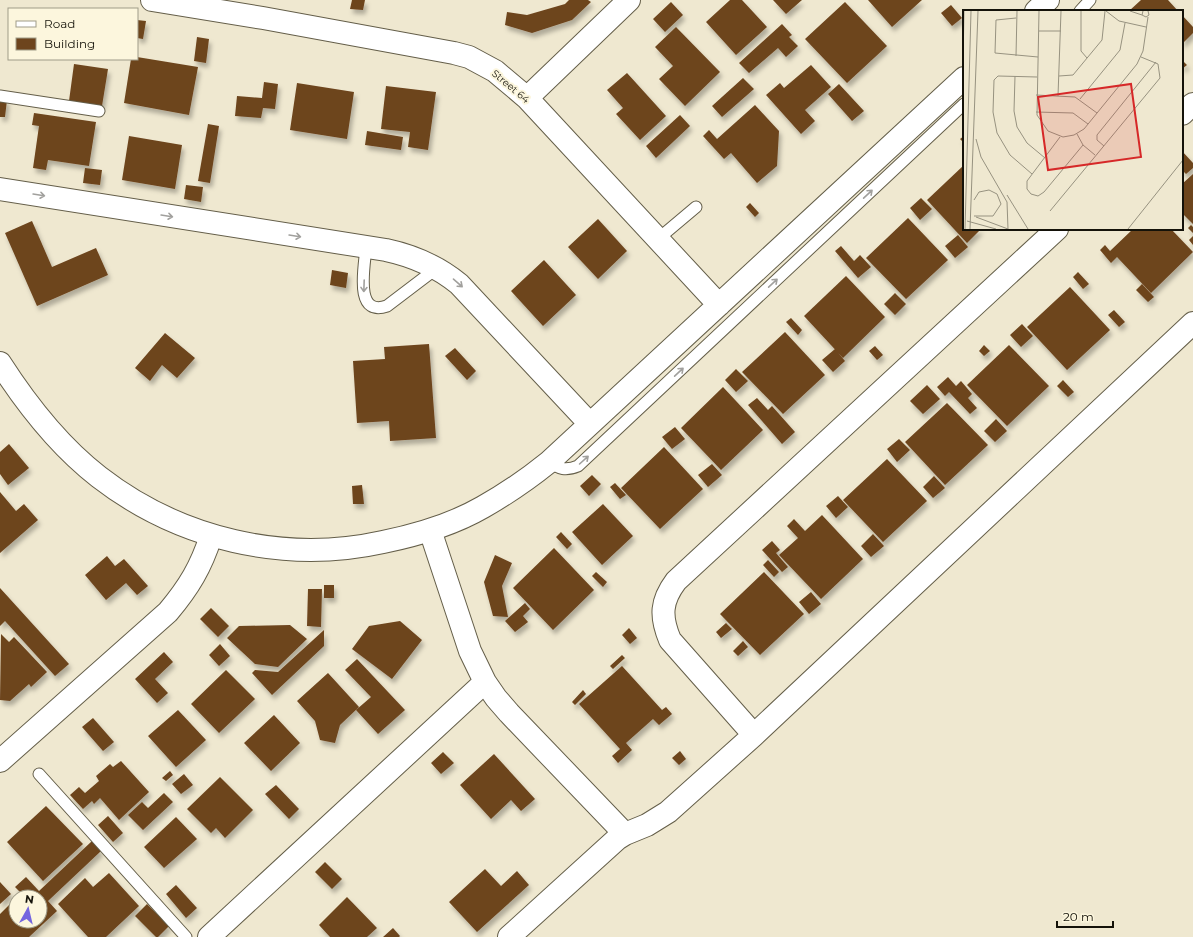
<svg xmlns="http://www.w3.org/2000/svg" width="1193" height="937" font-family="Montserrat,sans-serif">
<style>
.building{fill:#6d441d;filter:url(#shadow)}
.lines{fill:none;stroke-linecap:round;stroke-linejoin:round}
.service-casing{stroke:#645e49;stroke-width:13}
.minor-casing{stroke:#645e49;stroke-width:24}
.service{stroke:#fff;stroke-width:11}
.minor{stroke:#fff;stroke-width:22}
.oneway{stroke:#a1a09d}
.labels{text-anchor:middle;stroke-width:4;stroke-linejoin:round;paint-order:stroke}
.street-label{font-size:10px;fill:#141209;stroke:#fcf6dd}
.inset-road{fill:none;stroke:#979280;stroke-width:1}
.view{fill:#d62828;fill-opacity:0.15;stroke:#d62828;stroke-width:2}
.inset-edge{fill:none;stroke:#141209;stroke-width:2}
</style>
<defs>
<filter id="shadow"><feDropShadow dx="2.5" dy="4.5" stdDeviation="2" flood-color="#0004"/></filter>
</defs>
<rect width="100%" height="100%" fill="#efe8d0"/>
<path class="building" d="M352 0H365L363 10 350 9Z
M569 0H588L591 2 572 20 532 33 505 25 507 12 527 15 565 4Z
M730 0H742L767 27 736 55 706 22Z
M773 0H802L786 14Z
M868 0H922L892 27Z
M1141 0H1168L1178 11H1129Z
M671 2 683 15 665 32 653 19Z
M845 2 887 46 847 83 805 39Z
M951 5 962 18 952 26 941 13Z
M1182 15 1193 27V33L1182 44Z
M137 20 146 21 143 39 137 38Z
M782 24 792 35 789 37 798 46 786 57 778 48 749 73 739 63Z
M676 27 720 72 685 106 659 79 673 66 655 47Z
M197 37 209 39 206 63 194 61Z
M137 57 198 67 189 115 124 103 131 59H137Z
M1182 60 1187 65 1182 69Z
M74 64 108 69 102 106 69 101Z
M811 65 831 87 805 110 815 121 801 134 766 95 780 83 784 88Z
M627 73 666 116 640 140 616 114 623 108 607 90Z
M743 78 754 89 722 117 712 106Z
M264 82 278 84 275 109 263 108 261 118 235 116 237 96 262 98Z
M297 83 354 92 347 139 290 130Z
M839 84 864 111 852 121 828 94Z
M386 86 436 92 428 150 408 147 410 132 381 129Z
M0 99 7 100 5 117H0Z
M755 105 779 131 777 166 757 183 731 153 724 159 703 136 709 130 717 139Z
M34 113 96 122 89 166 48 160 46 170 33 168 39 126 32 125Z
M680 115 690 126 656 158 646 146Z
M208 124 219 126 210 183 198 181Z
M367 131 403 137 401 150 365 145Z
M129 136 182 145 175 189 122 180Z
M964 136V143L960 139Z
M1182 151 1193 163V168L1186 174 1182 170Z
M964 165V229H981L967 243 927 200Z
M85 168 102 170 100 185 83 183Z
M1193 174V224L1182 213V184Z
M186 185 203 187 201 202 184 199Z
M921 198 932 209 920 220 910 208Z
M750 203 759 213 755 217 746 207Z
M908 218 948 260 906 299 866 258Z
M598 219 627 251 598 279 568 247Z
M32 221 52 267 96 248 108 275 37 306 5 233Z
M1191 225 1193 227V233L1188 228Z
M1133 229H1171L1193 252 1151 293 1117 257 1111 263 1100 250 1105 245 1110 251Z
M958 235 968 247 955 258 945 246Z
M1193 236V245L1189 240Z
M841 246 854 261 860 255 871 267 858 278 835 251Z
M544 260 576 295 543 326 511 291Z
M332 270 348 273 346 288 330 285Z
M1078 272 1089 284 1083 289 1073 277Z
M846 276 885 317 843 358 804 316Z
M1142 284 1154 297 1148 302 1136 290Z
M1070 287 1110 330 1067 370 1027 327Z
M895 293 906 304 895 315 884 304Z
M1114 310 1125 322 1119 327 1108 315Z
M791 318 802 330 798 335 786 322Z
M1022 324 1033 336 1021 347 1010 335Z
M785 332 825 375 783 414 742 372Z
M165 333 195 358 177 378 162 365 150 381 135 368Z
M429 344 436 438 390 441 389 421 357 423 353 361 385 359 384 347Z
M984 345 990 351 984 356 979 351Z
M1009 345 1049 386 1007 426 967 385Z
M875 346 883 355 877 360 869 351Z
M455 348 476 371 467 380 445 356Z
M835 349 845 361 833 372 822 360Z
M736 369 748 381 736 392 725 380Z
M948 377 956 386 961 381 972 394 968 398 977 408 970 414 949 392 945 396 937 387Z
M1063 380 1074 392 1068 397 1057 386Z
M927 385 940 399 923 414 910 401Z
M723 387 763 430 721 470 681 428Z
M757 398 768 410 772 406 795 432 782 444 748 405Z
M947 403 988 445 945 485 905 442Z
M996 419 1007 431 995 442 984 431Z
M675 427 685 439 672 449 662 437Z
M899 439 910 450 897 462 887 449Z
M9 444 29 468 8 485 0 474V452Z
M664 447 703 489 660 529 621 488Z
M887 459 927 501 883 542 843 500Z
M712 464 722 475 708 487 698 475Z
M592 475 601 484 589 496 580 486Z
M934 476 945 488 933 498 923 487Z
M615 483 626 495 620 499 610 487Z
M362 485 364 504H353L352 486Z
M0 492 16 511 24 504 38 520 0 553Z
M838 496 848 507 836 518 826 506Z
M603 504 633 536 602 565 572 532Z
M822 515 863 559 821 599 779 555 798 538 787 526 794 519 805 531Z
M561 532 572 544 567 549 556 537Z
M873 534 884 546 871 557 861 546Z
M772 541 780 550 776 553 788 567 782 572 762 550Z
M554 548 594 590 553 630 513 588Z
M495 555 512 563 502 586 508 617 493 616 484 582Z
M107 556 115 566 124 559 148 586 137 595 126 583 106 600 85 575Z
M768 560 779 572 774 577 763 565Z
M596 572 607 582 603 587 592 576Z
M764 572 804 614 760 655 720 614Z
M324 585H334V598H324Z
M0 588 69 664 55 676 5 621 0 626Z
M308 589H322L321 627 307 626Z
M811 592 821 604 809 614 799 602Z
M525 603 530 609 523 616 528 622 515 632 505 621Z
M211 608 229 626 218 637 200 619Z
M400 621 422 640 392 679 352 649 369 626Z
M726 623 732 629 721 638 716 632Z
M290 625 307 639 278 667 255 664 227 638 239 626Z
M629 628 637 638 630 644 622 635Z
M324 630V646L272 695 252 673 255 670 278 672Z
M1 634 9 642 14 637 47 672 31 687 29 684 10 701 0 700Z
M743 641 748 647 738 656 733 651Z
M220 644 230 656 219 666 209 655Z
M164 652 173 662 155 679 168 693 157 703 135 679Z
M622 655 625 658 613 669 610 666Z
M357 659 405 710 378 734 356 710 371 697 345 670Z
M622 666 662 710 666 707 672 714 659 725 653 719 626 743 632 750 618 763 612 756 620 749 579 704Z
M226 670 255 699 219 733 191 704Z
M328 673 359 707 340 725 335 743 320 740 315 721 297 701Z
M583 690 586 694 575 705 572 702Z
M178 710 206 740 176 767 148 736Z
M274 715 300 743 271 771 244 743Z
M93 718 114 742 103 751 82 727Z
M680 751 686 759 679 765 672 758Z
M443 752 454 763 441 774 431 763Z
M494 754 535 799 521 811 511 800 491 819 460 785Z
M121 761 149 792 119 820 100 798 94 804 92 801 83 809 70 795 79 787 85 793 99 781 96 776 110 764 113 767Z
M170 771 173 775 166 781 162 778Z
M184 774 193 785 181 794 172 784Z
M220 777 253 810 225 838 216 828 211 833 187 809Z
M276 785 299 809 289 819 265 794Z
M164 793 173 802 143 830 128 815 142 802 148 808Z
M46 806 83 844 43 881 7 842Z
M108 816 123 833 113 842 98 825Z
M176 817 197 839 164 868 144 847Z
M92 841 101 851 48 901 57 911 29 937H0V914L10 904 16 910V921H40V897H25L15 887 26 877 39 891Z
M325 862 342 879 332 889 315 872Z
M485 869 501 886 517 871 529 885 477 932 449 902Z
M109 873 139 906 106 937H88L58 904 85 878 93 887Z
M0 882 11 894 0 904Z
M176 885 197 908 186 918 166 894Z
M347 897 377 928 367 937H330L319 925Z
M147 904 169 926 158 937H156L135 916Z
M393 928 400 936 399 937H383Z"/>
<g class="lines">
<g class="service-casing">
<path id="service" d="M1080 11 1090 0
M0 96 99 111
M658 239 696 207
M366 247C365 264 353 318 387 306L437 268
M549 462C559 469 566 471 578 466L964 104
M39 774 186 937"/>
</g>
<g class="minor-casing">
<path id="minor" d="M152 0 263 18 454 53 469 57 495 71 527 98 719 305
M1036 11 1048 0
M527 98 629 0
M1182 114 1193 104
M0 189 386 250C414 256 437 266 459 284L590 424
M0 363C27 405 59 446 99 477 179 539 284 564 383 542 417 535 452 525 483 507 506 494 528 479 549 462L964 78
M430 530 470 651 485 682 496 698 509 713 625 834
M754 735 670 640C660 616 661 601 676 581L1057 229
M0 761 168 612C189 587 201 567 211 536
M209 937 485 682
M509 937 617 839 625 834 647 825 668 812 754 735 1193 323"/>
</g>
<use href="#service" class="service"/>
<use href="#minor" class="minor"/>
</g>
<defs><path id="oneway-shaft" d="M-6 0H5M1.5-3L5.5 0L1.5 3" fill="none" stroke-width="1.6" stroke-linecap="round" stroke-linejoin="round"/></defs>
<g class="oneway">
<use href="#oneway-shaft" transform="translate(868 194) rotate(-43)"/>
<use href="#oneway-shaft" transform="translate(39 195) rotate(9)"/>
<use href="#oneway-shaft" transform="translate(167 216) rotate(9)"/>
<use href="#oneway-shaft" transform="translate(295 236) rotate(9)"/>
<use href="#oneway-shaft" transform="translate(458 283) rotate(41)"/>
<use href="#oneway-shaft" transform="translate(773 283) rotate(-43)"/>
<use href="#oneway-shaft" transform="translate(364 286) rotate(92)"/>
<use href="#oneway-shaft" transform="translate(679 372) rotate(-43)"/>
<use href="#oneway-shaft" transform="translate(584 460) rotate(-42)"/>
</g>
<g class="labels">
<g class="street-label">
<text transform="translate(511 86) rotate(40)" y="4">Street 64</text>
</g>
</g>
<g transform="translate(963 10)">
<rect width="220" height="220" fill="#efe8d0"/>
<path class="inset-road" d="M76 1 74 105 85 121 100 127 111 125 121 119 174 54 180 41 185 7M118 1V41L124 48M143 1 156 11 183 17M167 1 179 5M180 1 179 5 183 7 186 5 185 1M53 8 33 10 32 43 75 47M76 21H98M53 46 54 1M0 51 1 1M52 66 51 101 54 117 64 133 82 148M96 66 110 65 139 30 142 1M73 85 112 87 134 103M95 86 98 1M117 89 157 40 162 13M73 102 110 103 125 114M114 124 120 135 132 145M97 127 64 171V179L68 184 75 186 81 182 120 135M13 129 18 147 44 192 45 219M141 136 134 130V125L193 52M69 164 47 145 34 123 30 102 31 70 35 66 74 67M44 185 65 219M11 190 16 182 26 180 34 184 38 194 30 206H11M87 201 197 68 195 54 178 47M13 207 45 219M4 211 33 219M2 219 8 1M7 219 15 1M165 219 220 150"/>
<path class="view" d="M168 74 178 147 85 160 75 87Z"/>
<rect width="220" height="220" class="inset-edge"/>
</g>
<rect x="8" y="8" width="130" height="52" fill="#fcf6dd" stroke="#9f9b88"/>
<rect x="16" y="21" width="20" height="6" fill="#ffffff" stroke="#9f9b88"/>
<text x="44" y="28" font-size="12" fill="#141209">Road</text>
<rect x="16" y="38" width="20" height="12" fill="#6d441d" stroke="#9f9b88"/>
<text x="44" y="48" font-size="12" fill="#141209">Building</text>
<g transform="translate(28 909) rotate(8)"><circle r="19" fill="#fcf6dd" stroke="#9f9b88"/>
<path d="M0-3L7 15L0 10L-7 15Z" fill="#7465df"/>
<text y="-6" font-size="11" font-weight="bold" text-anchor="middle" fill="#141209">N</text>
</g>
<path d="M1057 921v6h56v-6" fill="none" stroke="#141209" stroke-width="2"/>
<text x="1063" y="921" font-size="12" fill="#141209" stroke="#fcf6dd" stroke-width="3" paint-order="stroke">20 m</text>
</svg>
